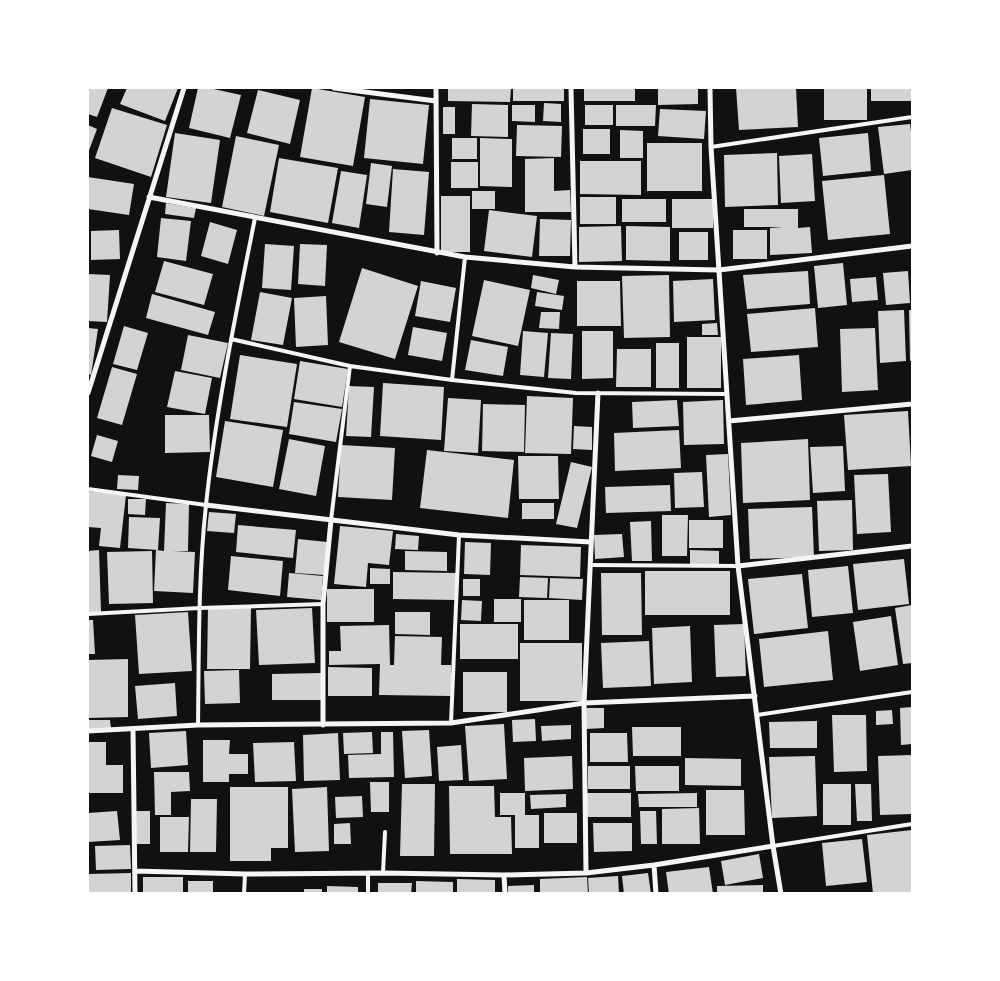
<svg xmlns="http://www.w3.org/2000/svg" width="1000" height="981" font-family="'Varela Round',sans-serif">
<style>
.building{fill:#d3d3d3}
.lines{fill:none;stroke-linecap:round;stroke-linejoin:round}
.service{stroke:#f5f5f5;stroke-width:4}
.minor{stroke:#f5f5f5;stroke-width:5}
</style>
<rect width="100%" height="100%" fill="#111"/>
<path class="building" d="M88 88H108L97 117 88 114Z
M127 88H178L165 121 120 104Z
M198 88H209L241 95 230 138 189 128Z
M312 88 365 97 353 166 300 157Z
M448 88H511L510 102 448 101Z
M513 88H564V101H513Z
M584 88H635V101H584Z
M658 88H698V104L658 105Z
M736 88H796L798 127 739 130Z
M824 88H867V120H824Z
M871 88H911V101H871Z
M258 90 300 100 290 144 247 133Z
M370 99 429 105 423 164 364 158Z
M544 103 561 104V122L543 121Z
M472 104 508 105V137L471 136Z
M512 105H535V122L512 121Z
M585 105H613V125H585Z
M616 105H656L655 126H616Z
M443 107H455V134H443Z
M112 108 167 125 151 177 95 158Z
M660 109 706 111 704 139 658 136Z
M910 124 912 139V170L884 174 878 127Z
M88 125 97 129 88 153Z
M517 125 562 126 561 157 516 156Z
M583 129H610V154H583Z
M620 130 643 131V158H620Z
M175 133 220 140 211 203 166 197Z
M868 133 871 171 823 176 819 138Z
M236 136 279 145 264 216 222 207Z
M452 138H477V159H452Z
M480 138 512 139V187L480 186Z
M647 143H702V191H647Z
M777 153 778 205 725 207 724 155Z
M812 154 815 201 781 203 779 156Z
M279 158 338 168 328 223 270 212Z
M554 158V191L570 190 571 212H525V159Z
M580 161H641V195L580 194Z
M451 162H478V188H451Z
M371 163 392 166 387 207 366 204Z
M393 169 429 172 424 235 389 232Z
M341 171 367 175 359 228 332 223Z
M884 175 890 234 828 240 822 181Z
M88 177 134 184 129 215 88 209Z
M472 191H495V209H472Z
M441 196H470V252H441Z
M580 197H616V224H580Z
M622 199H666V222H622Z
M672 199H713V228H672Z
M166 203 196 208 194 218 165 214Z
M744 209H798V228L810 227 812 253 770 255V228L783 227H744Z
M489 210 537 216 532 257 484 251Z
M161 218 191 221 186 261 157 257Z
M540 219 571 220 570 256H539Z
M210 222 237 230 228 264 201 256Z
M621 226 622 261 579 262V227Z
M626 226 670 227V261L626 260Z
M119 230 120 259 91 260V231Z
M733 230H767V259H733Z
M679 232H708V260H679Z
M265 244 294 246 291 290 262 288Z
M300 244 327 245 325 286 298 284Z
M164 261 213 274 204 305 155 292Z
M843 263 847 305 818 308 814 266Z
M362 268 418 286 395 359 339 342Z
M808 271 810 304 747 309 743 275Z
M908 271 910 303 886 305 883 273Z
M88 274 110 275 107 322 88 321Z
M533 275 559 280 556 294 531 288Z
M669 275 670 337 624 338 622 276Z
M876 277 878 300 852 302 850 279Z
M713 279 715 320 674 322 673 281Z
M484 280 530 290 518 346 472 336Z
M421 281 456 288 450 322 415 316Z
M577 281H620L621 326H577Z
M260 292 292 298 283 345 251 340Z
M537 292 564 296 562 310 535 306Z
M152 294 215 312 208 335 146 318Z
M326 296 328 345 296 347 294 298Z
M815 308 818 347 751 352 747 314Z
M904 310 906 361 880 363 878 311Z
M909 310H912V361H910Z
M541 312H560L559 329 539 328Z
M717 323 718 335H702V324Z
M124 326 148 333 137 370 113 364Z
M413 327 447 333 442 361 408 355Z
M88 328 98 329 91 375 88 374Z
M875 328 878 390 842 392 840 329Z
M523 331 548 333 544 377 520 375Z
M582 331H613V378L582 379Z
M551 333 573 334 571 379 548 378Z
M188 335 228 343 220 378 181 370Z
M687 337H721V388H687Z
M471 340 508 347 503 376 465 370Z
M656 343H679V388H656Z
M617 349H651V387H616Z
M240 355 297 364 287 427 230 419Z
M799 355 802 400 746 405 743 359Z
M300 361 348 369 342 407 294 399Z
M112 367 137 374 122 425 97 418Z
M175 371 212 378 205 414 167 407Z
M383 383 444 387 441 440 380 436Z
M349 386 374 387 371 437 346 436Z
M527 396 573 398 571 454 525 453Z
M448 398 481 400 478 453 444 451Z
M677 400 679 426 633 428 632 402Z
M723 400 724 444 684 445 683 402Z
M294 402 342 409 336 442 289 434Z
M483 404 525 405 524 452 482 451Z
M908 411 911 466 848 470 844 415Z
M165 415H209L210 452 165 453Z
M225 421 283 430 273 487 216 477Z
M574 426 592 427V450L573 449Z
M679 430 681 468 615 471 614 433Z
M97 435 118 441 112 462 91 456Z
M289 439 325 446 316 496 279 489Z
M808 439 810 500 743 503 741 443Z
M341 445 395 448 392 500 338 497Z
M843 446 845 491 813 493 810 447Z
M427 450 514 460 508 518 420 508Z
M728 454 731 515 709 517 706 455Z
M518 456H558L559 499H519Z
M571 462 592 467 577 528 556 524Z
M702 472 704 507 675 508 674 473Z
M888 474 891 532 857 534 854 475Z
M118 475 139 476 138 490 117 489Z
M670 485 671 511 606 513 605 487Z
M88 491 126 495 120 548 99 546 101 528 88 527Z
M128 499H146L145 515 128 514Z
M852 500 853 550 819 551 817 501Z
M166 503 189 504 188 551H173L195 552 193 593 154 591 156 550 164 551Z
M522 503H554V519H522Z
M812 507 814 557 750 559 748 509Z
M209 512 236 514 234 533 207 531Z
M662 515H688L687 556H662Z
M129 517 160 518 158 550 128 548Z
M689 520H723V548H689Z
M651 521 652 561H632L630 522Z
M238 525 296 530 293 558 236 552Z
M340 526 393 531 389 565 368 563 366 587 334 584Z
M396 534 419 536 418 550 395 549Z
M622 534 624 557 595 559 594 535Z
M298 539 327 542 325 575 295 573Z
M465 542 491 543 490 575 464 574Z
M521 545 581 547 580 577 520 575Z
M99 550 101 612 88 613V551Z
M690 550 719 551V565H690Z
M152 551 153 603 109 604 107 552Z
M405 551 447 552V571L405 570Z
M231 556 283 561 280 596 228 590Z
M904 559 909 604 858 610 853 564Z
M848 566 853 613 812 617 808 570Z
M370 568 390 569V584H370Z
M645 571H730V615H645Z
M393 572 456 573V600L393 599Z
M289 573 323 576 321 600 287 597Z
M601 573H641L642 635H602Z
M802 574 808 628 754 634 748 579Z
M520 577 548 578 547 598 519 597Z
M550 578 583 579 582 600 549 598Z
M463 579H480V596H463Z
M327 589H374V622H327Z
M494 599H521V622H494Z
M462 600 482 601 481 621 461 620Z
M524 600H569V640H524Z
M912 605V663L903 664 895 608Z
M208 608H251L250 669H207Z
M312 608 315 663 259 665 256 610Z
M188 612 192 671 139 674 135 615Z
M395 612H430V635L395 634Z
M891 616 898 665 860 671 853 622Z
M88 620H93L95 654H88Z
M460 624H518V659H460Z
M744 624 746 676 716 677 714 625Z
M389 625 390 665H394L395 636 442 637 441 665H451V696L379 695 380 664 329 665V651H341L340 626Z
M690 626 692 682 654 684 652 628Z
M828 631 833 680 764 687 759 639Z
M649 641 651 686 603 688 601 643Z
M520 643H582V701H520Z
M128 659V717L88 718V660Z
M328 667 372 668V696H328Z
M239 670 240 703 205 704 204 671Z
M463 672H507V712H463Z
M321 673V700H272V674Z
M175 683 177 716 138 719 135 686Z
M912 707V744L901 745 900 708Z
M586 708H604V728L586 729Z
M892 710 893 724 876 725V711Z
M832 715H866L867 771 834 772Z
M535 719 536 741 513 742 512 720Z
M88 720H110L111 729H88Z
M817 721V748H770L769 722Z
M504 724 507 779 469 781 465 726Z
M571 725V739L542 741 541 726Z
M632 727H681V756H633Z
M429 730 432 776 405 778 402 731Z
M186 731 188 765 151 768 149 733Z
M372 732 373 753 344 754 343 733Z
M381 732H393L394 777 349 778 348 755 381 754Z
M338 733 340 780 304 781 303 735Z
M590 733H627L628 762H590Z
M203 740H230L229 754H248V774H229V782H203Z
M88 742H106V765H123V793H88Z
M294 742 296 781 255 782 253 743Z
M461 745 463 780 439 781 437 747Z
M912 755V814L880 815 878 756Z
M572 756 573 789 525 791 524 758Z
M815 756 817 816 772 818 769 757Z
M685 758 741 759V786L685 785Z
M588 766H630V789H588Z
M635 766H679V791H636Z
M154 772H189L190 791 171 792V815H155Z
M370 782H389V812H371Z
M402 784H435L434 856H400Z
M823 784H851V825H823Z
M855 784H871L872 821H857Z
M449 786H494L495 817H511L512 854H450Z
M230 787H288V848H271V861H230Z
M327 787 329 851 295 852 292 789Z
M706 790H744L745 835H706Z
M500 793H525V815H539V848H515V815H500Z
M586 793H631V817H587Z
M697 793V807H639L638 794Z
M566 794V807L531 809 530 795Z
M362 796 363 817 336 818 335 797Z
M191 799H217L216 852H190Z
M699 808 700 844H662V809Z
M117 811 120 840 88 842V813Z
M136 811H150V844H136Z
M640 811H656L657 844H641Z
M544 813H577V843H544Z
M160 817H189L188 852H160Z
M350 823 351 844H334V824Z
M593 823H632V851L594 852Z
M912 830V894H873L867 835Z
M862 839 867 882 826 886 822 843Z
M130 845 131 869 96 870 95 846Z
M759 854 763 878 725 885 721 861Z
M709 867 713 894H669L666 872Z
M131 873V894H88V874Z
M648 873 651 894H624L622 876Z
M618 876 619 894H589L588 878Z
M143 877H183V894H143Z
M587 877 588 894H540V879Z
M457 879 495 880V894H457Z
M188 881H213V894H188Z
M416 881 453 882V894H416Z
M378 883H412L411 894H378Z
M534 885V894H508V886Z
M763 885V894H717V886Z
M327 886 358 887V894H327Z
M304 889H322V894H304Z"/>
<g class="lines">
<path class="service" d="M711 147 912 117
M231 339 350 366 452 380 576 393 727 394
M452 380 465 257
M88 489 206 505
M331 520 350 366
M590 565 738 566
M88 614 200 608 323 604
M757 715 912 692
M451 723 459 535
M198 725C199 652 198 578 206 505 216 409 236 313 255 218
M773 846 912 824
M368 873V894
M383 873 385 832
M244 894 245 874"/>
<path class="minor" d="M334 88 436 101
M436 88 437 253
M571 88 575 267
M710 88 711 147 738 566 773 846 781 894
M149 197 465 257 575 267 719 270 912 246
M88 393 184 88
M729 421 912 404
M206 505 459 535 591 542
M738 566 912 546
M323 725V604L331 520
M133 729 135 894
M88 731 198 725 451 723 584 703 755 696
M654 865 656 894
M135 871 245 874 383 873 504 875 586 873 654 865 773 846
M586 873 584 703 598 393
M504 875 505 894"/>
</g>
<rect width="1000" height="981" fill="none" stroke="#ffffff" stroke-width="178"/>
</svg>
